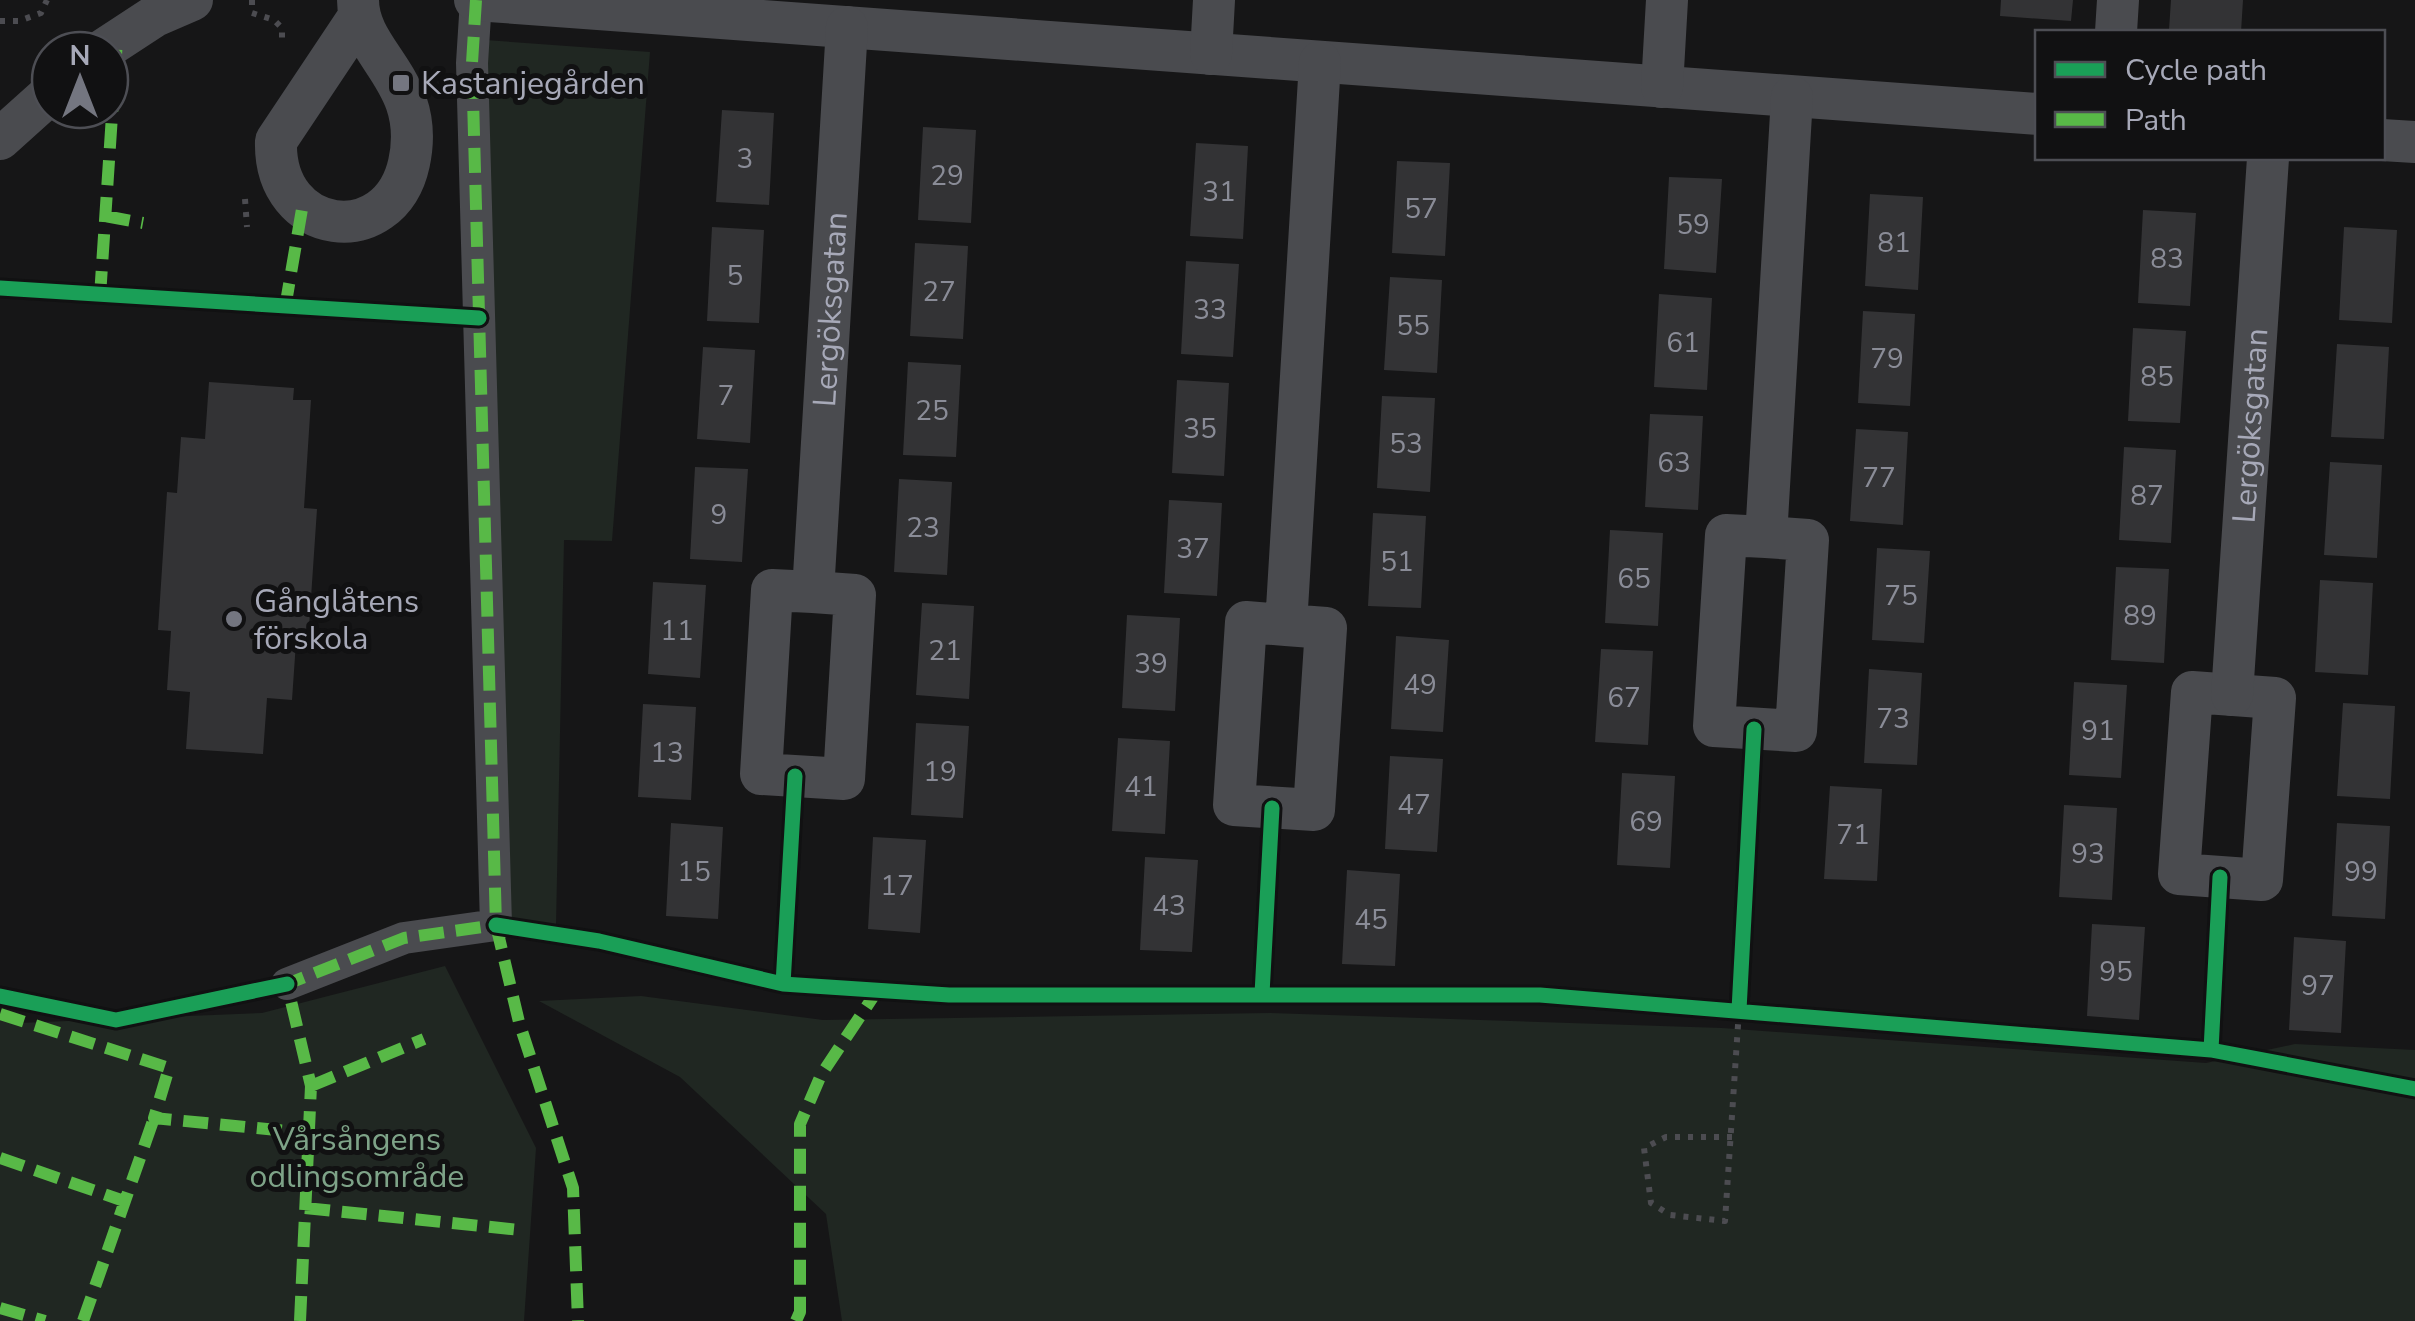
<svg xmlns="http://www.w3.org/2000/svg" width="2415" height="1321" font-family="'Nunito Sans',sans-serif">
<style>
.green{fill:#202722}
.building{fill:#333335}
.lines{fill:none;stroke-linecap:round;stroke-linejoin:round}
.path{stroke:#4c4c51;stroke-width:6;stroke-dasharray:5 8;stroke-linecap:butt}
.pedestrian{stroke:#4a4b4f;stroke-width:32}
.minor{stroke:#4a4b4f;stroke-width:42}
.quiet{stroke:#58b947;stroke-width:12;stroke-dasharray:25 12;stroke-linecap:butt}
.cycleway-casing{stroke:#111112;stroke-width:21}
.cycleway{stroke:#1a9f57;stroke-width:15}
.poi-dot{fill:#747680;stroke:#111112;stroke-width:4}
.labels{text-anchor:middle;stroke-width:10;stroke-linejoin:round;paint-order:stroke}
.number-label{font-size:28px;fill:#8a8c97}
.poi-label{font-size:32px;fill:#a7a9b8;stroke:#111112;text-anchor:start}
.street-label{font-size:32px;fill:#a7a9b8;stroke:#111112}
.park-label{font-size:32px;fill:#7ea388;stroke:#111112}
</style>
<rect width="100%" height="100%" fill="#161617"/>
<path class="green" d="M485 40 650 52 612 541 564 540 556 925 503 916Z
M445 966 536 1148 524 1321H0V1014L19 1023 262 1013Z
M641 996 823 1020 1270 1013 1722 1028 2206 1063 2295 1044 2415 1050V1321H842L826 1214 680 1077 539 1001Z"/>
<path class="building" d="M2001 0H2073L2071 21 2000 16Z
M2171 0H2243L2241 32 2169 30Z
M722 110 774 113 769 205 716 202Z
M923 127 976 130 971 223 918 220Z
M1196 143 1248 146 1243 239 1190 236Z
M1397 161 1450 163 1445 256 1392 253Z
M1669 177 1722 179 1716 273 1664 269Z
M1870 194 1923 197 1918 290 1865 286Z
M2143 210 2196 213 2190 306 2138 303Z
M712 227 764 230 759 323 707 321Z
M2344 227 2397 230 2392 323 2339 320Z
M915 243 968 246 963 339 910 336Z
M1186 261 1239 264 1233 357 1181 354Z
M1390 277 1442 280 1437 373 1384 370Z
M1659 294 1712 298 1707 390 1654 387Z
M1863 311 1915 314 1910 406 1858 403Z
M2133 328 2186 331 2180 423 2128 421Z
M2337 344 2389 347 2384 439 2331 437Z
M703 347 755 350 750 443 697 439Z
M908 362 961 365 956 457 903 455Z
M1177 380 1229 383 1224 476 1172 473Z
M209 382 294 388 293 400H311L304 508 317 509 308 642H296L292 700 267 698 263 754 186 749 190 692 167 690 171 631 158 630 167 492 177 493 181 437 205 439Z
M1382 396 1435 398 1430 492 1377 488Z
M1650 414 1703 416 1698 510 1645 507Z
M1856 429 1908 432 1903 525 1850 521Z
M2124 447 2176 450 2171 543 2119 540Z
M2330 462 2382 465 2377 558 2324 555Z
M695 467 748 469 742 562 690 559Z
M899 479 952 482 947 575 894 572Z
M1169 500 1222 503 1217 596 1164 593Z
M1373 513 1426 516 1421 608 1368 606Z
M1610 530 1663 533 1658 626 1605 623Z
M1877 548 1930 551 1924 643 1872 640Z
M2116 567 2169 569 2164 663 2111 660Z
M2320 580 2373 583 2368 675 2315 672Z
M653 582 706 585 700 678 648 674Z
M922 603 974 606 969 699 916 695Z
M1127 615 1180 618 1175 711 1122 708Z
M1396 636 1449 640 1443 732 1391 729Z
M1601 649 1653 651 1648 745 1595 742Z
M1869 669 1922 673 1917 765 1864 763Z
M2074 682 2127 685 2121 778 2069 775Z
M2343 703 2395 706 2390 799 2337 796Z
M643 704 696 707 691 800 638 797Z
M916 723 969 726 963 818 911 815Z
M1118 738 1170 741 1165 834 1112 831Z
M1390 756 1443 759 1437 852 1385 849Z
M1622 773 1675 776 1670 868 1617 865Z
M1830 786 1882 789 1877 881 1824 879Z
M2064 805 2117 808 2112 900 2059 897Z
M671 823 723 827 718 919 666 916Z
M2337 823 2390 826 2385 919 2332 916Z
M873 837 926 840 920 933 868 929Z
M1145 857 1198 860 1192 952 1140 950Z
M1347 870 1400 874 1395 966 1342 964Z
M2092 924 2145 927 2139 1020 2087 1016Z
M2294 937 2346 941 2341 1033 2289 1030Z"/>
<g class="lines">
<path class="path" d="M252 0V13L274 20 282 28V43
M0 21H19L41 13 47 0
M245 199 247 227
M1732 1137H1666L1644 1148 1651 1203 1670 1215 1725 1221 1739 1010"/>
<path class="pedestrian" d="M287 984 404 938 496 925 472 63 476 0"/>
<g class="minor">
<path d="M358 0C358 55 427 80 409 163 390 251 273 237 276 141L358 18"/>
<path d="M475 0 2038 114"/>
<path d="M2116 32 2118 0"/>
<path d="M103 50 155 16 192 0"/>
<path d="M1211 54 1214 0"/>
<path d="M1662 87 1667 0"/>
<path d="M0 139 50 94"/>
<path d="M2382 140 2415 142"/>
<path d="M1766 537 1808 540 1796 731 1714 726 1726 535 1766 537 1792 97"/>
<path id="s1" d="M813 592 855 595 844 779 761 774 772 590 813 592 847 27"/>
<path d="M1286 625 1326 628 1314 810 1234 805 1246 622 1286 625 1320 62"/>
<path d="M2192 692 2275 698 2262 880 2179 874Z"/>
<path id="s2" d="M2232 695 2268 158"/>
</g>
<path class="quiet" d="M476 0 472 63 496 925 519 1022 573 1188 578 1321
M105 216 143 223
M100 296 117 40
M285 308 302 209
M0 1014 169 1068 154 1118 308 1133
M311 1086 424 1039
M0 1158 124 1201
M305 1208 520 1230
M0 1308 45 1321
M83 1321 154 1118
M300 1321 311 1086 287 984 404 938 496 925
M796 1321 800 1312V1124L821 1075 877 991"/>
<g class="cycleway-casing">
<path id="cycleway" d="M0 288 479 318
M496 925 599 941 783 984 949 995H1540L2211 1050 2415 1089
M783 984 795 776
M1262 994 1272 808
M0 996 116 1020 287 984
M1739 1010 1754 729
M2211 1050 2220 877"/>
</g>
<use href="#cycleway" class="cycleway"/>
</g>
<g class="poi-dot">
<rect x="391" y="73" width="20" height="20" rx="5"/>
<circle cx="234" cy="619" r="10"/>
</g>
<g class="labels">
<g class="number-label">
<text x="745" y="168">3</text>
<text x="947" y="185">29</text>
<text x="1219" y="201">31</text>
<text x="1421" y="218">57</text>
<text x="1693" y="234">59</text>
<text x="1894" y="252">81</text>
<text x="2167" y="268">83</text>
<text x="735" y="285">5</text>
<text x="939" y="301">27</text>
<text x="1210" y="319">33</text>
<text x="1413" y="335">55</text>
<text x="1683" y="352">61</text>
<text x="1887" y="368">79</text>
<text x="2157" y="386">85</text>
<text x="726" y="405">7</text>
<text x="932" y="420">25</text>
<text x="1200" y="438">35</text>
<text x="1406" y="453">53</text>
<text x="1674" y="472">63</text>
<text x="1879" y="487">77</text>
<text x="2147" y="505">87</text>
<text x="719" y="524">9</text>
<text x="923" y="537">23</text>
<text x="1193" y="558">37</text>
<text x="1397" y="571">51</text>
<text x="1634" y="588">65</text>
<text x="1901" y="605">75</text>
<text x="2140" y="625">89</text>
<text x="677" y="640">11</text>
<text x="945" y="660">21</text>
<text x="1151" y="673">39</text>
<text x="1420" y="694">49</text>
<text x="1624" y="707">67</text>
<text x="1893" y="728">73</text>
<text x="2098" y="740">91</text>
<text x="667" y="762">13</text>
<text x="940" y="781">19</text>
<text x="1141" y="796">41</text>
<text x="1414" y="814">47</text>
<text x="1646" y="831">69</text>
<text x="1853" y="844">71</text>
<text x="2088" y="863">93</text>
<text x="694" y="881">15</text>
<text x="2361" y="881">99</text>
<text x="897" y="895">17</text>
<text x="1169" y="915">43</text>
<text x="1371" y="929">45</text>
<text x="2116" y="981">95</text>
<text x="2318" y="995">97</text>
</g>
<g class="poi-label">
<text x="421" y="94">Kastanjegården</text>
<text x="254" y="612">Gånglåtens<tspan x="254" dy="37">förskola</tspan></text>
</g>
<g class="street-label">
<text dy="11" stroke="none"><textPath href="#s1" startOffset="818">Lergöksgatan</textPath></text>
<text dy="11" stroke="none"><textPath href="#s2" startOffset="270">Lergöksgatan</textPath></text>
</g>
<g class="park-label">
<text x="357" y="1150">Vårsångens<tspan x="357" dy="37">odlingsområde</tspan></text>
</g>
</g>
<rect x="2035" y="30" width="350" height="130" fill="#111112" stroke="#4d4e54" stroke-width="2.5"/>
<rect x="2055" y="62" width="50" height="15" fill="#1a9f57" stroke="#4d4e54" stroke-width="2.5"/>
<text x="2125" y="80" font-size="30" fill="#a7a9b8">Cycle path</text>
<rect x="2055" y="112" width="50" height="15" fill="#58b947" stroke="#4d4e54" stroke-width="2.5"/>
<text x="2125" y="130" font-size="30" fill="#a7a9b8">Path</text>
<g transform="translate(80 80)"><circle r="48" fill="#111112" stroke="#4d4e54" stroke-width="2.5"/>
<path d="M0-8L18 38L0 25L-18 38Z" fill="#747680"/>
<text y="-15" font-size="28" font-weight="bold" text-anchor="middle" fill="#a7a9b8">N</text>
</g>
</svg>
